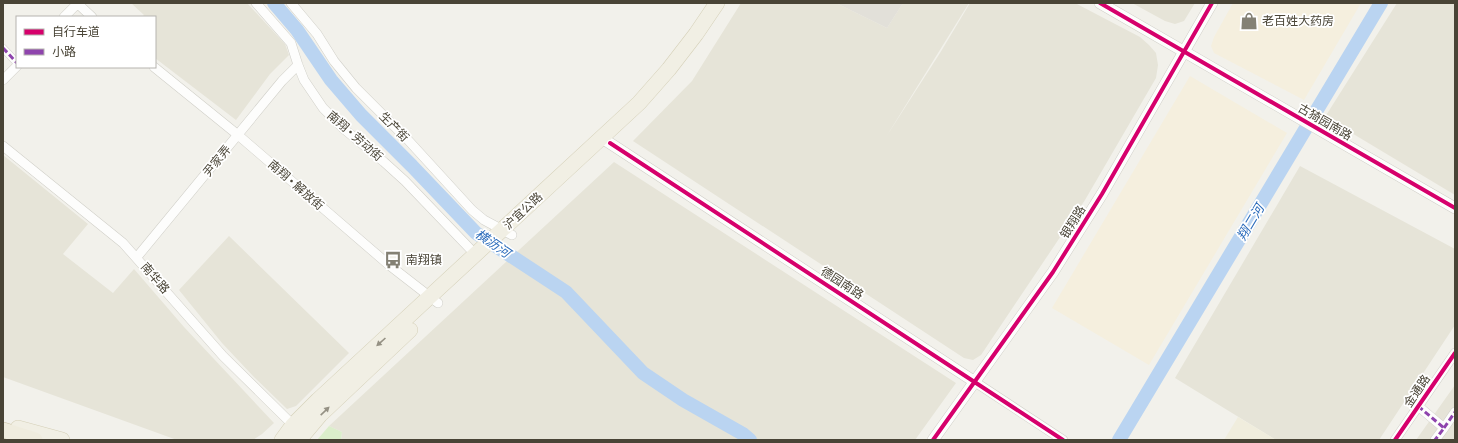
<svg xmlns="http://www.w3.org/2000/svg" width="1458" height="443" font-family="'Archivo Narrow','Noto Sans SC',sans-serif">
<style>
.residential{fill:#e6e4d8}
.commercial{fill:#f5efde}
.industrial{fill:#e2e0d9}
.education{fill:#f0eddd}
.green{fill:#dbeecb}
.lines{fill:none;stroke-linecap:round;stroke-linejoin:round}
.river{stroke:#bad4f1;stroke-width:14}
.pedestrian-casing{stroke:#d0cfc8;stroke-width:8}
.minor-casing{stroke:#d0cfc8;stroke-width:10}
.tertiary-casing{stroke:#d0cfc8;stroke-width:12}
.primary-casing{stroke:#d5d0b8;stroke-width:16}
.trunk-casing{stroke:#cbc2a5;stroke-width:16}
.pedestrian{stroke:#fdfdfc;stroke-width:7}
.minor{stroke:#fdfdfc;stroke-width:9}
.tertiary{stroke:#fdfdfc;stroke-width:11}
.primary{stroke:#f1efe4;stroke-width:15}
.trunk{stroke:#efecde;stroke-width:15}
.quiet{stroke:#8e44ad;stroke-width:3;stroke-dasharray:6 3;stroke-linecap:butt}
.cycleway-casing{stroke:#fff;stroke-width:6}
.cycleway{stroke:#d6006c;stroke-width:4}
.oneway{fill:#959184}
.labels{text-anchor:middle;stroke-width:3.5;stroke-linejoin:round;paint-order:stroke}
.poi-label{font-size:12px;fill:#494436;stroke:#fff;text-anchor:start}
.street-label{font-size:12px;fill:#494436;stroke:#fff}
.water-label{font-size:13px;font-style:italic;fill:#2a6bbb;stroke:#fff}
</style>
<rect width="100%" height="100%" fill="#f2f1eb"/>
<path class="residential" d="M131 3H247L285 44 289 55 270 74 236 120 155 58V17H142L144 15Z
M741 3H836L887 28 903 3H969L886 137 940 53 970 3H1075L1140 37 1149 45 1156 53 1158 65 1156 78 1085 200 981 355 973 360 964 358 633 141 692 81Z
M1132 3H1195L1184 21 1175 24 1165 21Z
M1397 3H1455V195L1325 117Z
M3 155 88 224 63 254 113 293 134 269 184 327 274 423 262 434 253 440H177L3 377Z
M614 162 956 383 915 440H341L342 432 329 426Z
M1300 166 1455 249V325L1379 440H1276L1175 378Z
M229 236 349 353 296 406 287 409 253 376 222 343 179 290Z
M1455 385V440H1416Z"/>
<path class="commercial" d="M1233 3H1361L1304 100 1214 53 1211 46 1214 37Z
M1190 76 1287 133 1149 365 1052 308Z"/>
<path class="industrial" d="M836 3H903L887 28Z"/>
<path class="education" d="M1238 417 1276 440H1224Z"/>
<path class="green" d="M329 426 342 432 341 440H317Z"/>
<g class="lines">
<path class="river" d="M274 3 297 30 331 80 361 115 412 166 476 233 566 292 643 373 683 400 743 434 750 440
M1119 440 1381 3"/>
<g class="pedestrian-casing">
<path id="pedestrian" d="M3 48 17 63"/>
</g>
<g class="minor-casing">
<path id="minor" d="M77 3 92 17
M256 3 291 43 298 65 304 80 323 108 344 129 384 162 405 181 476 255
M291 3 317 34 334 61 356 88 408 140 472 210 484 220 512 235
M64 17 78 3
M154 67 238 135 389 265 438 303
M3 80 17 66
M3 146 123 243 223 356 293 425
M137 257 282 81 298 65
M975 382 1063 440
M1418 406 1444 428 1435 440
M1444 428 1455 412
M1395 440 1455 353"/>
</g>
<g class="tertiary-casing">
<path id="tertiary" d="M1100 3 1455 208
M602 138 975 382
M933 440 1053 272 1102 194 1212 3"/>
</g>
<g class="primary-casing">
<path id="primary" d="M18 428 62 440
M282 440 293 425 318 400 639 103 669 69 696 34 717 3
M299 440 320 415 410 330"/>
</g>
<g class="trunk-casing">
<path id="trunk" d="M3 430 35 440"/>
</g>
<use href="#pedestrian" class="pedestrian"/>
<use href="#minor" class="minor"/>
<use href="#tertiary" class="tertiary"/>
<use href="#primary" class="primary"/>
<use href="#trunk" class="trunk"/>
<path class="quiet" d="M3 48 17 63
M1418 406 1444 428 1435 440
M1444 428 1455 412"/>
<g class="cycleway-casing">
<path id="cycleway" d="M1100 3 1455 208
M610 143 1063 440
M933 440 1053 272 1102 194 1212 3
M1395 440 1455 353"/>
</g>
<use href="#cycleway" class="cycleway"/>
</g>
<defs><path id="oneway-solid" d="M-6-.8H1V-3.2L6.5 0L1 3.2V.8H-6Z"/></defs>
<g class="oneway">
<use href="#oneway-solid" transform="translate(381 342) rotate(138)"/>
<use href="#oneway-solid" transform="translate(325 411) rotate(-44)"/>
</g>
<defs>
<g id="shop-bare" transform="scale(1.38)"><path d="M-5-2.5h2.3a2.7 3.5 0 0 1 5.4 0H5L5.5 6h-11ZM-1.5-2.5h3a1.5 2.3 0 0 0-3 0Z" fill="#848175" stroke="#fff" stroke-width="2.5" paint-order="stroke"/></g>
<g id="bus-bare" transform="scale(1.38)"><path d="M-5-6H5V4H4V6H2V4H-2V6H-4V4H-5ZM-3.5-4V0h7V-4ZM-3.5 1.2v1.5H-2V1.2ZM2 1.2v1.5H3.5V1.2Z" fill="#848175" stroke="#fff" stroke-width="2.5" paint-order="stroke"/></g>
</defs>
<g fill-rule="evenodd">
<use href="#shop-bare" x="1249" y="21"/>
<use href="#bus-bare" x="393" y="260"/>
</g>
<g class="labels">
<g class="poi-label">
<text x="1262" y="25">老百姓大药房</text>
<text x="406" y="264">南翔镇</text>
</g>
<g class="street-label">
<text transform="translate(1325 122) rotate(30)" y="4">古猗园南路</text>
<text transform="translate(394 127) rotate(45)" y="4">生产街</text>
<text transform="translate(355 136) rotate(41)" y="4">南翔 • 劳动街</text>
<text transform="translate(217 161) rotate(-51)" y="4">尹家弄</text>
<text transform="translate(296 185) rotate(41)" y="4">南翔 • 解放街</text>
<text transform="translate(523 211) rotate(-43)" y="4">沪宜公路</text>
<text transform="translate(1073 222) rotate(-58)" y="4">银翔路</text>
<text transform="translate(155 278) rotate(49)" y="4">南华路</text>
<text transform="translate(842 283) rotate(33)" y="4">德园南路</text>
<text transform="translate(1417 391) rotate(-56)" y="4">金通路</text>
</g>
<g class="water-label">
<text transform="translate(1250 222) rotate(-59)" y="5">翔二河</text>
<text transform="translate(493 243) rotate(35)" y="5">横沥河</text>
</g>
</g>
<rect width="1458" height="443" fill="none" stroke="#494436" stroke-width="8"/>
<rect x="16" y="16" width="140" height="52" fill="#ffffff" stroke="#b6b4af"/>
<rect x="24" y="29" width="20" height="6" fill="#d6006c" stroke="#b6b4af"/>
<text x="52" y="36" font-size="12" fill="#494436">自行车道</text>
<rect x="24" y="49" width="20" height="6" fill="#8e44ad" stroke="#b6b4af"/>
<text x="52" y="56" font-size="12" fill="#494436">小路</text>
</svg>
